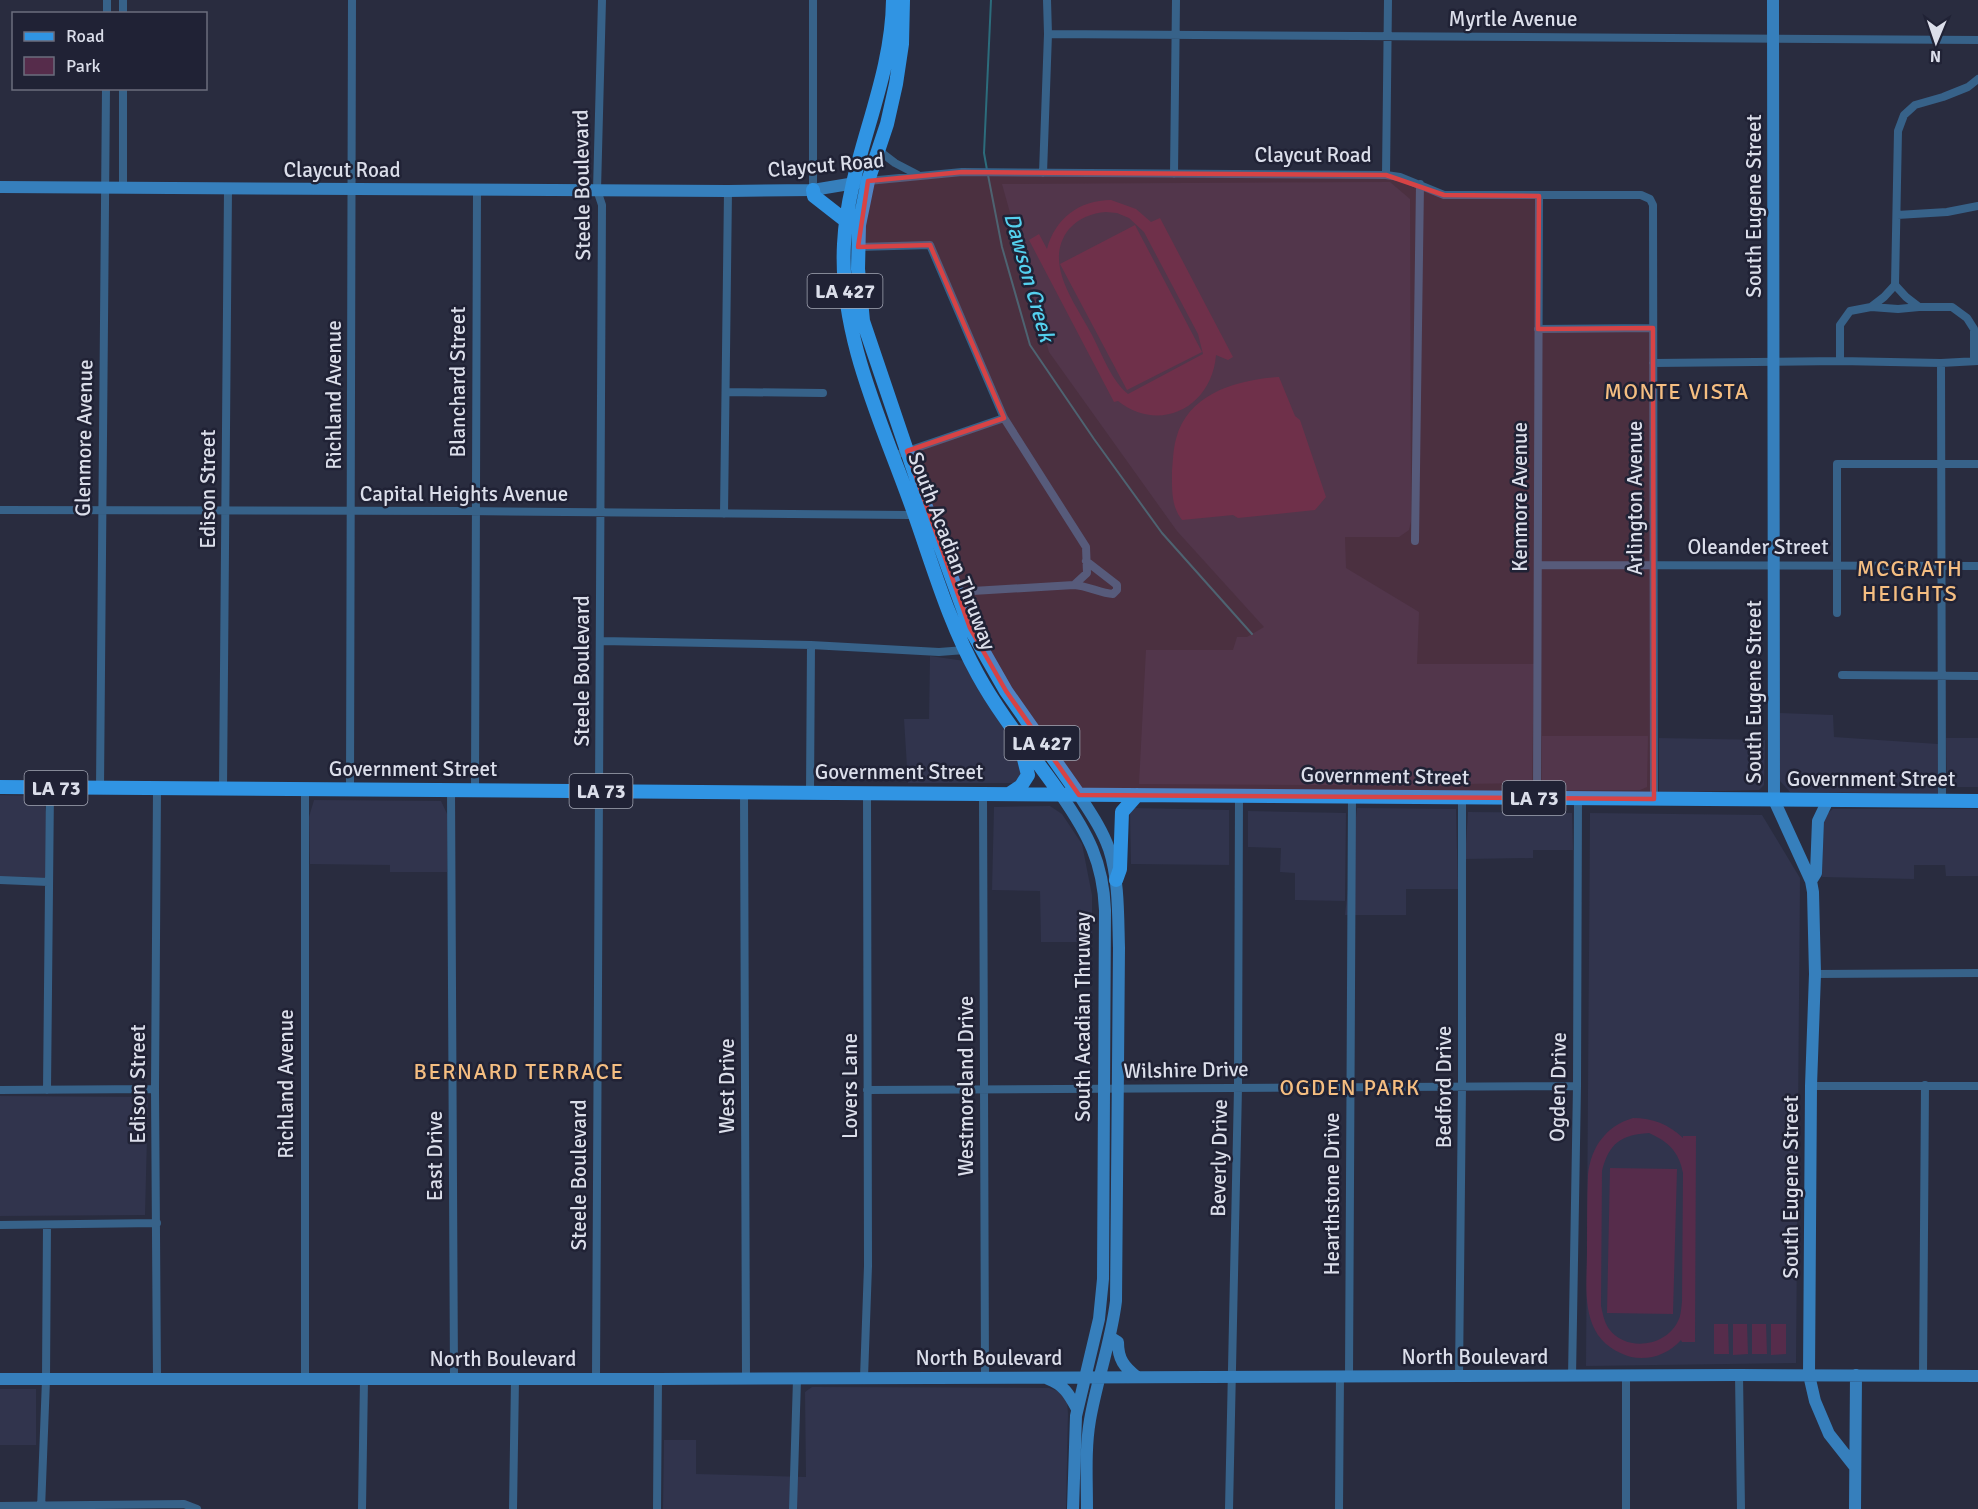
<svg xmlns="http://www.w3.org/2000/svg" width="1978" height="1509" font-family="Signika,sans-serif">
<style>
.built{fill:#31344d}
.green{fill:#562c4b;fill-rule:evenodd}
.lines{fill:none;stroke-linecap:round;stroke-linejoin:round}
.stream{stroke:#2c6c7c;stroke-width:2}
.street{stroke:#376289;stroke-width:8}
.secondary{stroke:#367fbc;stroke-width:12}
.primary{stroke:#3094e3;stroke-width:14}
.marked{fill:#d74345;fill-opacity:0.2;stroke:#d74345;stroke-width:4.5;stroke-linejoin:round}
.labels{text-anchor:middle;stroke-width:5;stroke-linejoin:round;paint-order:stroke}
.shield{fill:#202235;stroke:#a3a6b4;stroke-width:1.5}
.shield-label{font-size:20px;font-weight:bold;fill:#dbdeea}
.street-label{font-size:21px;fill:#dbdeea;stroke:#202235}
.water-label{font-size:22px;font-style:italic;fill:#54d0ee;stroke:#202235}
.neighbourhood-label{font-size:22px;letter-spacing:1.5px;fill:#f5be81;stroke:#202235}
</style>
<rect width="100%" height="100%" fill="#292c3f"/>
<path class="built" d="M1390 182 1410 199 1411 521 1409 530 1399 537H1345L1346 568 1419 612 1417 664H1534L1532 783 1462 784 1461 786 1139 784 1146 650H1233L1237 637H1247L1264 627 1177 531 1049 352 1002 184Z
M930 656 965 661 1011 736 1024 768 1019 783H908L904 719H929Z
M1780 713 1833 715 1834 737 1938 744V794L1790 792 1780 781Z
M1542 736H1648L1647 787 1640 790H1542Z
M1659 738 1765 740 1764 785 1759 790 1659 793Z
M1946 738H1978V787H1947Z
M0 795 37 796 43 799 49 824 48 882 0 880Z
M314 800 441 801 448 816 447 872H390V865L310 864 309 817Z
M1050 806 1062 814 1082 844 1092 895V942H1041L1040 891 992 890 994 807Z
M1133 808 1229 810V865L1131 864 1130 813Z
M1357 808 1456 809 1458 889H1406V915H1345Z
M1833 809H1978V876H1946L1945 865H1914V879L1822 877 1824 816Z
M1248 811 1346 813 1345 901 1295 900V873L1280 872 1281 848 1248 847Z
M1468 812 1572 813 1573 850H1533V858L1465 859Z
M1590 813 1762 815 1800 878 1796 1363 1586 1366Z
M0 1096 148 1097 145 1215 0 1216Z
M812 1387 1049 1388 1061 1392 1067 1402 1068 1413 1066 1509H663L664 1440H696V1474L806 1477 805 1392Z
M0 1389H36V1445H0Z"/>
<path class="green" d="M1111 200 1136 209 1151 222 1160 218 1233 357 1228 360 1216 355C1212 407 1160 434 1118 401L1114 402 1029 240 1039 234 1047 249C1055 219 1079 200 1111 200ZM1106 212 1117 213 1129 218 1144 232 1198 334 1203 354 1128 394C1111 380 1102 354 1092 335 1076 304 1042 263 1069 229 1079 218 1092 213 1106 212Z
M1135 225 1202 352 1127 390 1060 264Z
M1279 377 1295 416 1300 420 1326 497 1315 510 1238 518 1233 515 1182 520C1171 506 1172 489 1172 471 1173 461 1173 450 1176 439 1188 393 1237 380 1279 377Z
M1633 1118C1653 1118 1668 1124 1683 1138V1136H1696L1695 1342H1682L1681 1340C1669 1354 1649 1361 1631 1357 1617 1353 1602 1344 1595 1330 1583 1307 1587 1278 1587 1253 1587 1227 1587 1200 1588 1174 1591 1147 1606 1126 1633 1118ZM1649 1133C1669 1142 1679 1152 1683 1173L1682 1302C1681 1309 1681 1316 1678 1321 1666 1347 1626 1352 1609 1329 1604 1322 1603 1314 1601 1306L1602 1171C1609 1143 1621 1135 1649 1133Z
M1610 1168 1677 1169 1673 1314 1607 1313Z
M1714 1324H1728L1729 1354H1714Z
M1733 1324H1747L1748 1354 1733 1355Z
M1752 1324H1766L1767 1354H1752Z
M1771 1324H1786V1354L1771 1355Z"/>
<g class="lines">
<path class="stream" d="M987 170 984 153 991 0
M988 175 1002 247 1030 345 1094 439 1162 533 1252 634"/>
<path class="street" d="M123 0V14
M107 14V0
M1048 34 1978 40
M878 150 895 163 918 175
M1043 173 1048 34 1047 0
M1174 174 1176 0
M1386 175 1388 0
M868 181 962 172 1386 175 1400 177 1444 195H1641L1650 199 1653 205 1654 799
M123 188V88
M813 190V0
M1897 215 1947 212 1978 206
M858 247 930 245 1004 418 1086 547 1087 573 1074 585 956 592
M1871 307 1898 309 1919 307
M1538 329 1653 328
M1840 361V325L1850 311 1871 307 1884 297 1895 285
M1974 361V329L1967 318 1952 307H1919L1906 297 1895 285 1898 131 1904 115 1915 105 1943 97 1968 87 1978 79
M1653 363 1840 361 1941 363 1978 361
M1941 363 1942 801
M726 392 823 393
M893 456 1004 418
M0 510 465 511 909 515 916 510
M724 514 728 191
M1415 541 1420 184
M1538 565 1978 566
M1074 585C1088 586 1100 593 1113 594L1117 590V585L1086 561
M1837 613V464H1978
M601 641 811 645 939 652 965 650
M1842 675 1978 676
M100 788 106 88
M223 789 228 189
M305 789V1379
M350 790 352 0
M451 790 454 1378
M475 790 477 190
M744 792 746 1379
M810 793 811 645
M983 794 985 1377
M1537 798 1539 196
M0 880 48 882
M1815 974 1978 973
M1811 1086H1978
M0 1090 155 1089
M47 1090 50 788
M867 1090 1577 1086
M0 1225 157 1223
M1739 1375 1741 1509
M1923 1376 1925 1085
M1349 1377 1352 796
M1459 1377 1462 1086V798
M1572 1377 1577 1086 1578 798
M596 1378 602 205 597 190 602 0
M864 1378 868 1266 867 793
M157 1379 155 1089 157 789
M0 1506 184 1504 197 1509
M41 1509 46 1380 47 1225
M362 1509 364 1379
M513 1509 515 1379
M657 1509 658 1379
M793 1509 797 1379
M1229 1509 1238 1088 1239 795
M1339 1509 1340 1376
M1626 1509V1377"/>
<path class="secondary" d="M1773 0 1774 800 1811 881 1813 892 1815 974 1811 1086 1809 1375 1815 1401 1829 1434 1855 1467
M0 187 728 191 813 190 861 182
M1061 795C1088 834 1103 862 1105 910L1103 1279 1099 1319 1076 1416 1073 1509
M1079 795C1090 812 1102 829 1109 849 1119 880 1118 915 1119 948L1116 1301C1111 1342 1097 1380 1090 1420 1085 1449 1087 1479 1087 1509
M1811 881 1816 873 1818 821 1828 800
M1110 1337 1118 1342C1118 1359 1124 1367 1137 1377
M0 1379H658L1739 1375 1978 1376
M1048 1379C1064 1385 1069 1394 1077 1409
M1855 1509 1856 1375"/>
<path class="primary" d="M893 0C892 85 848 160 844 244 839 337 883 425 913 510 933 566 949 623 978 675 1001 717 1033 755 1061 795
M903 0 902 44 896 84 887 124 868 181 859 225 858 269 863 321 925 504 970 628 1006 691 1079 795
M813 190 814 196 846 221
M0 787 1978 801
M1009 794 1021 786 1028 775 1020 743
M1116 880 1120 869 1122 812 1137 795"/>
</g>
<path class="marked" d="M962 172 1386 175 1444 195 1539 196 1538 329 1653 328 1654 799 1079 795 1006 691 970 628 907 451 1004 418 930 245 858 247 868 181Z"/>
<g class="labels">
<g class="shield">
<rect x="807.5" y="274" width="75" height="34" rx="4.5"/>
<rect x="1004.5" y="726" width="75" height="34" rx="4.5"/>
<rect x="24.5" y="771" width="63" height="34" rx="4.5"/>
<rect x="569.5" y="774" width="63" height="34" rx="4.5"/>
<rect x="1502.5" y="781" width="63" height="34" rx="4.5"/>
</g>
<g class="shield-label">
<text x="845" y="298">LA 427</text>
<text x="1042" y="750">LA 427</text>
<text x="56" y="795">LA 73</text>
<text x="601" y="798">LA 73</text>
<text x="1534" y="805">LA 73</text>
</g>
<g class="street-label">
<text x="1513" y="26">Myrtle Avenue</text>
<text x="1313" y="162">Claycut Road</text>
<text transform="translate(826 165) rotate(-5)" y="7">Claycut Road</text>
<text x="342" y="177">Claycut Road</text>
<text transform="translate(582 185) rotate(-91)" y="7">Steele Boulevard</text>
<text transform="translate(1754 206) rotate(-90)" y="7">South Eugene Street</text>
<text transform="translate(458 382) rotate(-90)" y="7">Blanchard Street</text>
<text transform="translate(334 395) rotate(-90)" y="7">Richland Avenue</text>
<text transform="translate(84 438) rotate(-89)" y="7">Glenmore Avenue</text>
<text transform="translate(208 489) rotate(-90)" y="7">Edison Street</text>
<text x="464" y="501">Capital Heights Avenue</text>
<text transform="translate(1520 497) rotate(-90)" y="7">Kenmore Avenue</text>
<text transform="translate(1635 498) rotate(-90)" y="7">Arlington Avenue</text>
<text x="1758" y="554">Oleander Street</text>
<text transform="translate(952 551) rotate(69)" y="7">South Acadian Thruway</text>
<text transform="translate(582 671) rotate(-90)" y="7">Steele Boulevard</text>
<text transform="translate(1754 692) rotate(-90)" y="7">South Eugene Street</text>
<text x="413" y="776">Government Street</text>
<text x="899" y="779">Government Street</text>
<text transform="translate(1385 776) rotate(1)" y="7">Government Street</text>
<text x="1871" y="786">Government Street</text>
<text transform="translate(1083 1017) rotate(-90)" y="7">South Acadian Thruway</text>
<text transform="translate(1186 1070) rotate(-1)" y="7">Wilshire Drive</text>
<text transform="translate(138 1084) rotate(-90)" y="7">Edison Street</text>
<text transform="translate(286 1084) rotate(-90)" y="7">Richland Avenue</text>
<text transform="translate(727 1086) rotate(-90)" y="7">West Drive</text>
<text transform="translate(850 1086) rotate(-90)" y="7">Lovers Lane</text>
<text transform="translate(966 1086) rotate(-90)" y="7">Westmoreland Drive</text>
<text transform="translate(1444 1087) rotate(-90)" y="7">Bedford Drive</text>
<text transform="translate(1558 1087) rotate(-89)" y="7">Ogden Drive</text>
<text transform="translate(435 1156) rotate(-90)" y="7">East Drive</text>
<text transform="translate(1219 1158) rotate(-89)" y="7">Beverly Drive</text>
<text transform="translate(579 1175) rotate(-90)" y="7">Steele Boulevard</text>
<text transform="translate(1791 1187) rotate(-90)" y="7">South Eugene Street</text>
<text transform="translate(1332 1194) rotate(-90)" y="7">Hearthstone Drive</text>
<text x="1475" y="1364">North Boulevard</text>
<text x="989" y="1365">North Boulevard</text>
<text x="503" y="1366">North Boulevard</text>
</g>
<g class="water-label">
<text transform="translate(1030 277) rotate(74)" y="8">Dawson Creek</text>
</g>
<g class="neighbourhood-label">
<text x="1677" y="399">MONTE VISTA</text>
<text x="1910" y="576">MCGRATH<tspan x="1910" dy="25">HEIGHTS</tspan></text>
<text x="519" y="1079">BERNARD TERRACE</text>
<text x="1350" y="1095">OGDEN PARK</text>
</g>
</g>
<rect x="12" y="12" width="195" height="78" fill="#202235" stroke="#6b6d7d" stroke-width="1.5"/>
<rect x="24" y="32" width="30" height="9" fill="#3094e3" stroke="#6b6d7d" stroke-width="1.5"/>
<text x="66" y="42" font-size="18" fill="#dbdeea">Road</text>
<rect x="24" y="57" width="30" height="18" fill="#562c4b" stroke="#6b6d7d" stroke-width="1.5"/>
<text x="66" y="72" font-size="18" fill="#dbdeea">Park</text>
<g transform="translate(1936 42) rotate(182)" stroke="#202235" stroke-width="4.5" paint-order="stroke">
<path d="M0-4.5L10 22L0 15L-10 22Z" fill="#dbdeea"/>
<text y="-9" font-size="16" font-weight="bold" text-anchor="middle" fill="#dbdeea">N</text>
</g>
</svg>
